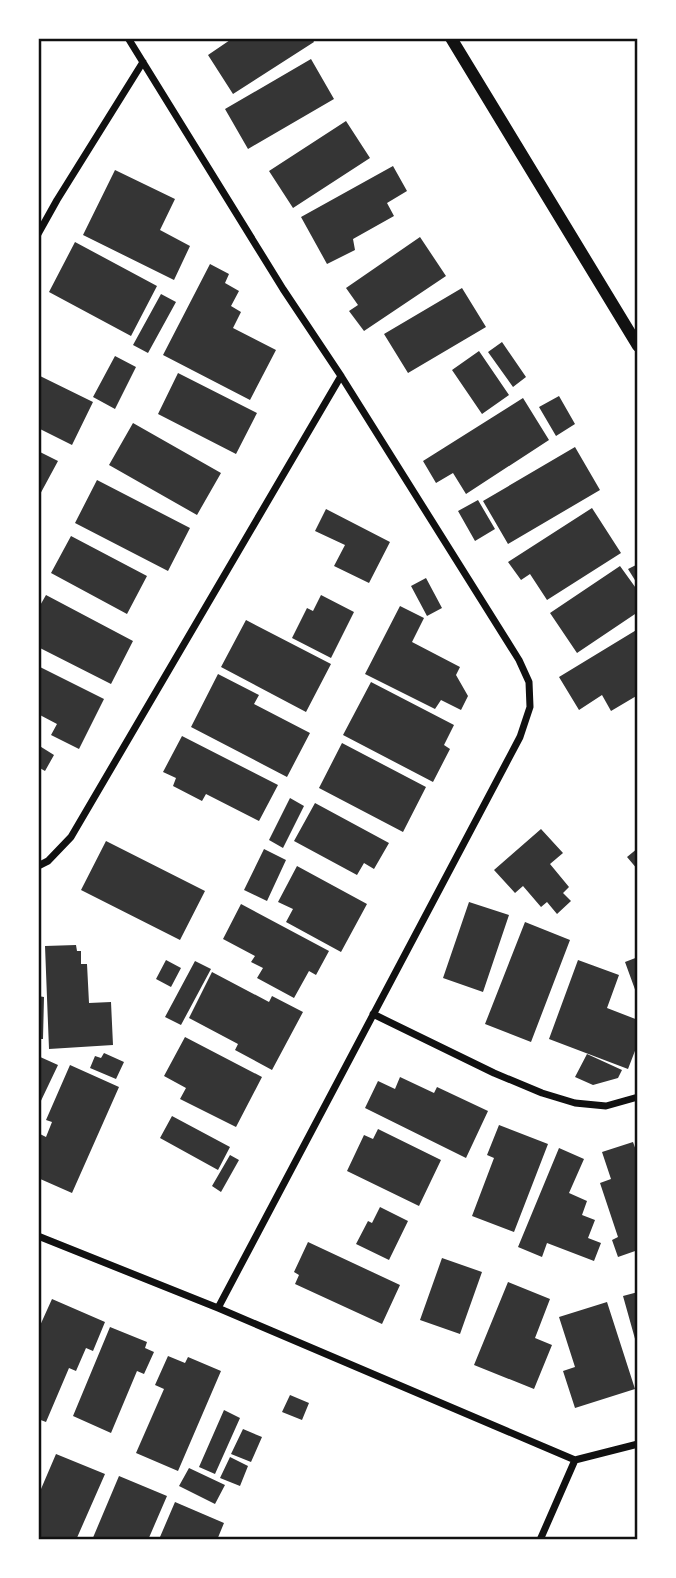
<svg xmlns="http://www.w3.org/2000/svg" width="676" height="1578" font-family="'IBM Plex Sans',sans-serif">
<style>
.building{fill:#353535}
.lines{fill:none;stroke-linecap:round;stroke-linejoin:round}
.minor{stroke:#111;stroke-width:7}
.tertiary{stroke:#111;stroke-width:12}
.neatline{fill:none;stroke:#111;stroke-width:2.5}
</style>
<rect width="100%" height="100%" fill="#fff"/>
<path class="building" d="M233 38H312L314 42 233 94 208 55Z
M311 59 334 99 248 149 225 109Z
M346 121 370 158 293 208 269 171Z
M393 166 407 191 387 203 394 216 353 239 355 250 327 264 301 217Z
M115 170 175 199 160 230 190 246 174 280 83 235Z
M420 237 446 276 364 331 349 311 358 305 346 288Z
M75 242 157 286 131 336 49 292Z
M210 264 229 274 225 283 239 291 231 306 241 312 233 328 276 350 250 400 163 355Z
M462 288 486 327 408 373 384 334Z
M161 294 176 302 148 353 133 345Z
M502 342 526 377 513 387 488 352Z
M479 351 509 395 482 414 452 370Z
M115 356 136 367 115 409 93 397Z
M178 373 257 413 236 454 158 414Z
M38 375 93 402 72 445 38 428Z
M559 396 575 424 556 436 539 407Z
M523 398 549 440 466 494 453 473 436 483 423 461Z
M133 423 221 473 197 515 109 465Z
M575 447 600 490 508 544 483 501Z
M38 451 58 461 38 498Z
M97 480 190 528 168 571 75 523Z
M478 500 495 529 475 541 458 511Z
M592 508 621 553 547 600 530 574 521 580 508 562Z
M326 509 390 542 369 583 334 566 345 545 315 531Z
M71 536 147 576 127 614 51 573Z
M638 564V585L628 569Z
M620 566 638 591V612L577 653 550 613Z
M426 578 442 608 427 616 411 586Z
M46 595 133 641 111 684 38 647V609Z
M321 595 354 612 331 658 292 638 307 608 313 611Z
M400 606 424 618 412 642 460 667 456 675 468 696 461 710 441 700 435 709 365 674Z
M246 620 331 664 306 712 221 667Z
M638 629V695L611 711 602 695 579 710 559 677Z
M38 666 104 699 79 749 51 735 57 724 38 714Z
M218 674 259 695 254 704 310 733 287 777 191 727Z
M371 682 454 725 444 745 450 749 433 782 343 735Z
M182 736 278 785 259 821 206 794 202 801 173 786 176 778 163 772Z
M342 743 426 787 403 832 319 788Z
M38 745 54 755 45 771 38 767Z
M290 798 304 806 283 848 269 840Z
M315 803 389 843 374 869 364 863 357 875 294 841Z
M541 829 563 853 550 864 569 887 563 893 571 901 557 914 547 902 541 907 523 886 515 893 494 870Z
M106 841 205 891 180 940 81 890Z
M638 848V870L627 857Z
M264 849 286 860 267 901 244 890Z
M297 866 367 904 341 952 286 922 293 909 278 902Z
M469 902 509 915 483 992 443 978Z
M241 904 329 951 316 975 309 971 294 998 257 978 263 968 251 962 255 956 223 939Z
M525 922 570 940 531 1042 485 1024Z
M76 945 77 951H81V964H87L89 1003 111 1002 113 1045 49 1049 45 946Z
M638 957V995H637L625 962Z
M166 960 181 968 171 987 156 979Z
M578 960 619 975 607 1008 638 1020V1043L628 1069 549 1039Z
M195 961 211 969 181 1025 165 1017Z
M212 972 269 1002 272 996 303 1012 272 1070 235 1050 238 1044 189 1018Z
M38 996 44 997 43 1039H38Z
M185 1037 262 1077 236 1127 180 1099 186 1088 164 1076Z
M104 1053 124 1062 116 1079 90 1068 95 1056 101 1058Z
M587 1054 622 1070 618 1078 593 1085 575 1077Z
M38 1056 58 1065 38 1107Z
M70 1065 119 1087 72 1193 38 1178V1138L40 1134 46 1137 52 1122 46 1120Z
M400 1077 434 1093 437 1087 488 1111 466 1158 365 1108 378 1081 395 1089Z
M172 1116 230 1147 218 1170 160 1138Z
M499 1125 548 1144 514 1232 472 1216 494 1158 487 1155Z
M378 1129 441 1160 419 1206 347 1171 364 1135 373 1139Z
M633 1142 638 1156V1250L618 1257 612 1240 618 1237 600 1183 611 1179 602 1152Z
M559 1148 584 1159 569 1193 587 1201 582 1215 595 1220 588 1238 601 1243 594 1261 547 1243 542 1257 518 1247Z
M230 1155 239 1160 221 1192 212 1186Z
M380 1207 408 1221 389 1260 356 1244 368 1221 372 1223Z
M308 1242 400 1285 382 1324 295 1284 299 1275 294 1272Z
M442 1258 482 1272 460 1334 420 1320Z
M508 1282 550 1299 535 1338 552 1345 534 1389 474 1365Z
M638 1292V1346H637L623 1296Z
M52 1299 105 1322 93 1351 86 1348 76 1371 69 1368 46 1422 38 1419V1330Z
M607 1302 635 1389 575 1408 563 1371 575 1367 559 1317Z
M110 1327 147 1342 145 1348 154 1352 144 1374 137 1371 111 1433 73 1416Z
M168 1356 185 1363 188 1357 221 1371 178 1471 136 1453 164 1389 155 1385Z
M290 1395 309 1403 302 1420 282 1412Z
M224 1410 240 1418 215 1474 199 1467Z
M243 1429 262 1437 251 1462 231 1454Z
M56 1454 105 1474 76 1540H38V1496Z
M230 1457 248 1466 240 1486 220 1478Z
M189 1468 225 1485 215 1504 179 1486Z
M119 1476 167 1496 148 1540H92Z
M175 1502 224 1523 217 1540H166L160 1537Z"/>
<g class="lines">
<path class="minor" d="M128 38 283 289 341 376 519 660 529 682 530 707 520 737 218 1308
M38 234 57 200 143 62
M38 866 48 861 71 837 341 376
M373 1014 494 1073 542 1093 575 1103 606 1106 638 1097
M38 1236 218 1308 575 1460 638 1444
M540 1540 575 1460"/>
<path class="tertiary" d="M451 38 638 346"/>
</g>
<rect width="676" height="1578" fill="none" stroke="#ffffff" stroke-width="80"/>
<rect x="40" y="40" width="596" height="1498" class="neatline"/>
</svg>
